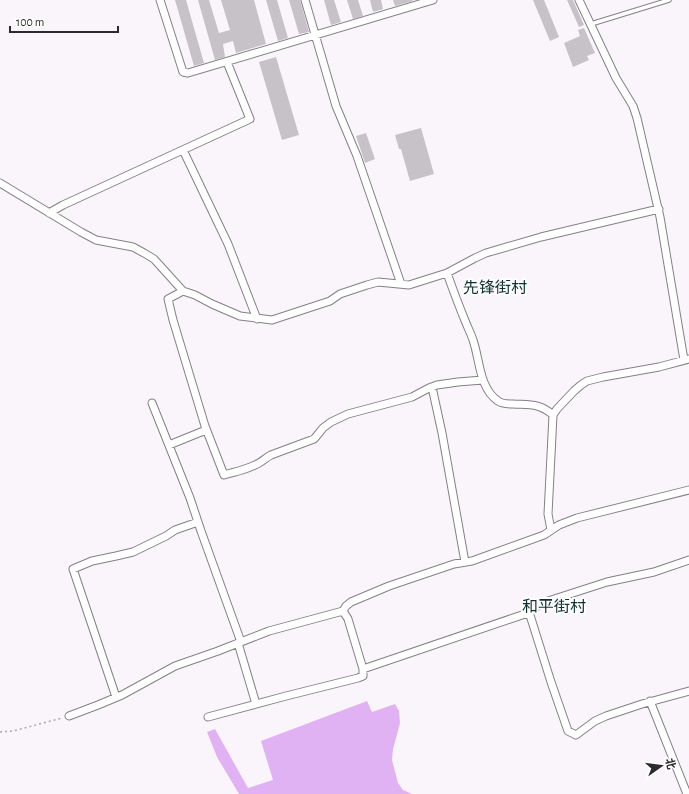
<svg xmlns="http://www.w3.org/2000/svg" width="689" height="794" font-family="'Alegreya Sans','Noto Sans SC',sans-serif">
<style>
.green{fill:#e1b2f3}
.building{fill:#c6c2c8}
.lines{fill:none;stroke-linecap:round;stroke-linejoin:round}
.lane-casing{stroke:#848085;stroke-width:5.5}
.street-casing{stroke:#848085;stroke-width:9}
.path{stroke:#aaa6ab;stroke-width:1.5;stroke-dasharray:2 3;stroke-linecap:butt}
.lane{stroke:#fff;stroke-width:3.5}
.street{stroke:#fff;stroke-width:7}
.labels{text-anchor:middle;stroke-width:4;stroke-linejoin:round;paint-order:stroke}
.quarter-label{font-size:16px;fill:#0f3230;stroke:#fff}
</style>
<rect width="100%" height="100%" fill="#faf5fb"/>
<path class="green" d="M367 701 372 712 395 704 399 711 400 723 393 749 392 760 398 783 403 790 412 794H239L217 757 207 732 215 729 248 788 273 780 261 741Z"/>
<path class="building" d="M175 0H186L204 63 194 66Z
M198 0H209L219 33 230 30 221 0H254L266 44 236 53 233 41 223 44 225 57 215 60Z
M266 0H277L288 38 278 41Z
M289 0H300L309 32 299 34Z
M324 0H334L341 22 331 25Z
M347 0H358L363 16 353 19Z
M370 0H381L383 9 373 12Z
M393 0H412L413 1 395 6Z
M533 0H544L559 37 550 41Z
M567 0H573L584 25 579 27Z
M584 28 595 53 587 56 589 60 573 67 564 43 580 36 578 30Z
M276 57 299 135 282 140 259 62Z
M421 128 434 174 410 181 401 149H399L395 135Z
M366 133 375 159 365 163 356 136Z"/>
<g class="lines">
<g class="lane-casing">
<path id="lane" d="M591 24 669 0"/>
</g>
<g class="street-casing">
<path id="street" d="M160 0 183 72 188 73 433 0
M305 0 336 106 357 156 401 284
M579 0 616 78 633 106 637 118 660 217 684 360
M183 150 228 244 257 319
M0 183 81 232 96 240 133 247 144 253 154 259 183 291 195 295 212 304 240 316 272 320 330 301 340 294 367 285 378 282 409 285 447 273 475 258 486 253 541 237 659 209
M49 213 63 205 250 119 227 62
M447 273C453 290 459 306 466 323 468 328 471 334 473 340 480 360 479 388 498 401 502 404 508 404 513 404 529 405 540 403 553 415
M183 291 168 299 173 320 205 426 224 475C234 472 245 470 255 465 261 463 265 458 271 455L314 439 319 433 323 428 331 422 348 414 412 397 429 388 437 385 458 382 483 380
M432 387 442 433 465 562
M152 403 190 498 201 531 241 642
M169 445 206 430
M551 530 548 514 551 455 553 415 557 409 574 391 581 385 587 381 603 377 659 367 689 359
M529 612 551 682 568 731 576 735 595 721 606 716 642 704 689 691
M238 643 256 704
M363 669 528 613 536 607 545 602 607 582 654 572 689 560
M116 697 73 569 92 561 116 556 133 552 166 536 175 530 198 522
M650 701 687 794
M69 716 98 705 122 695 175 666 218 651 269 631 343 611 346 606 351 602 389 586 454 564 472 561 544 535 559 525 577 518 689 490
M208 717 286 696 358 678 363 676V669L348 619 343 611"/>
</g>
<path class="path" d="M0 732 13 731 62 718"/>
<use href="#lane" class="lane"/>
<use href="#street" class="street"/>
</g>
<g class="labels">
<g class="quarter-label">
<text x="495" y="293">先锋街村</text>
<text x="554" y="612">和平街村</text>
</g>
</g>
<g transform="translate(661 766) rotate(76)" stroke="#ffffff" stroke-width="3" paint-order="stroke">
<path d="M0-3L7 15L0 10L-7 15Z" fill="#2b2a2c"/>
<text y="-6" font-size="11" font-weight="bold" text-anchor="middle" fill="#2b2a2c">北</text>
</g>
<path d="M10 26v6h108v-6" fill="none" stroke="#2b2a2c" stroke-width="2"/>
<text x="16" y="26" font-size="12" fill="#2b2a2c" stroke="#ffffff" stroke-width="3" paint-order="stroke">100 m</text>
</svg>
